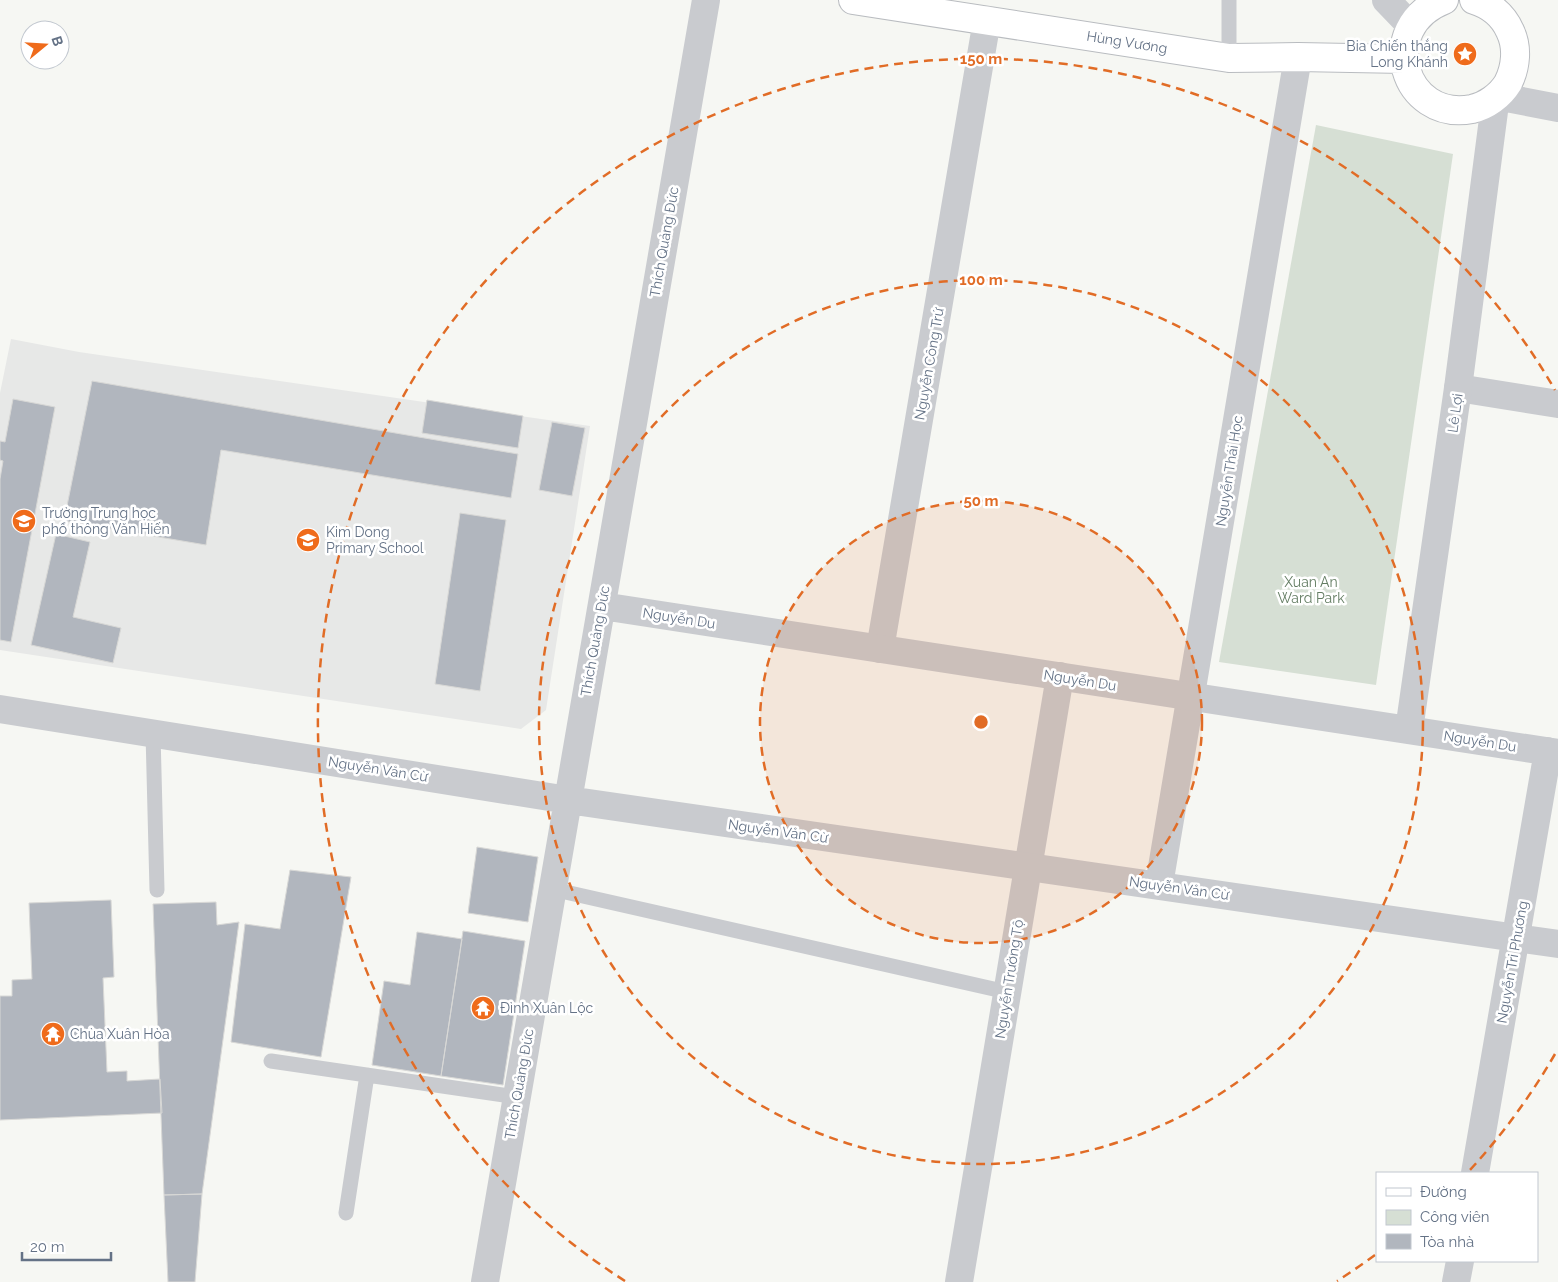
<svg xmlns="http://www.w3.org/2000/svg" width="1558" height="1282" font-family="Raleway,sans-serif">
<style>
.built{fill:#e7e8e7}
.green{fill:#d6dfd4}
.building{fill:#b1b6be;stroke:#d8d8d6}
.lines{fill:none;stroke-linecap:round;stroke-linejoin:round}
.primary-casing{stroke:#b9bcc0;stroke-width:30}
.service{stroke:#c9cbcf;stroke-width:15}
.minor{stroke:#c9cbcf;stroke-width:28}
.tertiary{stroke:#c9cbcf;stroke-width:28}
.primary{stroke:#fff;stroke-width:28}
.ring{fill:none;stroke:#e16c26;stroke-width:2.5;stroke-dasharray:9 6}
.labels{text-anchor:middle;stroke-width:5;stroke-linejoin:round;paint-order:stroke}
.street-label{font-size:14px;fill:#647286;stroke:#fff}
.poi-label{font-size:14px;fill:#647286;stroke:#fff;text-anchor:start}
.park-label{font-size:14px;fill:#647d63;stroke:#fff}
.centre{fill:#e16c26;stroke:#fff;stroke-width:2.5}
.ring-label{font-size:15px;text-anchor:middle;font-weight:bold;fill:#e16c26;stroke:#fff;stroke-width:5;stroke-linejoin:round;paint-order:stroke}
</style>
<rect width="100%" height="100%" fill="#f6f7f3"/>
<path class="built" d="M11 339 79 352 590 426 546 710 521 729 0 650V393Z"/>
<path class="green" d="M1316 125 1453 154 1376 685 1219 662Z"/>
<path class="building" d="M92 381 518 454 511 498 221 450 206 545 64 521Z
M13 399 55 407 11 642 0 640V479L3 461 0 460V441L5 442Z
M427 400 523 416 518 448 422 433Z
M552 422 585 428 572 496 539 490Z
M460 513 506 520 480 691 435 684Z
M56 534 90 542 73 617 121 628 113 663 31 645Z
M477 847 538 857 528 922 468 913Z
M290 870 351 877 321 1057 231 1042 245 924 280 929Z
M111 900 114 977 103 978 107 1072 127 1071V1081L160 1079 162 1113 0 1120V996H12V980L32 979 29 903Z
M216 902 217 925 239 922 202 1194 164 1195 153 904Z
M463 931 525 941 503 1085 441 1076Z
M417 932 462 939 441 1076 372 1065 384 981 410 985Z
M202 1194 195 1282H168L164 1195Z"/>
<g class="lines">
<g class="primary-casing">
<path id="primary" d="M853 0 1229 58 1298 57 1404 59
M1444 0C1375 27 1403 122 1472 109 1486 106 1500 96 1508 83 1516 67 1518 47 1510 31 1503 15 1490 5 1474 0"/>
</g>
<path class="service" d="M1229 58V0
M153 733 157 890
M552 889 1007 992
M271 1061 517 1097
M346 1213 367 1075"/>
<path class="minor" d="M1458 388 1558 404
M880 649 987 20
M1159 885 1298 57
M959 1282 1060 676"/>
<path class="tertiary" d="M1386 0 1411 26
M602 606 1558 753
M0 709 568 800 1558 944
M1409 730 1458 388 1496 96 1558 108
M1475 1173 1548 751
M485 1282 706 0
M1456 1282 1460 1261"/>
<use href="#primary" class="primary"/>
</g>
<circle cx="981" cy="722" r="221" fill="#e16c26" fill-opacity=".12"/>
<g class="ring">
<circle cx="981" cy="722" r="221"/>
<circle cx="981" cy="722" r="442"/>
<path d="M1555 1054A663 663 0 0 1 1470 1170M1375 1255A663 663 0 0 1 1337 1281M625 1281A663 663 0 1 1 1555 390"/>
</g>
<defs>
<g id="sight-disc" transform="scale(1.25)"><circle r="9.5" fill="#ef6b1b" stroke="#fff"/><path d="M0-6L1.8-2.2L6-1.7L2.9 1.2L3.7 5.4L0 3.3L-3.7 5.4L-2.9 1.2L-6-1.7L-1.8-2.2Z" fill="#fff"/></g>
<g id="school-disc" transform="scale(1.25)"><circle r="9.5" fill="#ef6b1b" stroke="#fff"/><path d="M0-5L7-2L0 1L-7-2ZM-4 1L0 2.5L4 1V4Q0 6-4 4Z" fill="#fff"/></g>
<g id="temple-disc" transform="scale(1.25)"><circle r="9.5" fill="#ef6b1b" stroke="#fff"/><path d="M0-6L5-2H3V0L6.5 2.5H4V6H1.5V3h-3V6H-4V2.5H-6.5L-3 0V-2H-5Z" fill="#fff"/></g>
</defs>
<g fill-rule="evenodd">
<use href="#sight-disc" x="1465" y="54"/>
<use href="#school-disc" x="24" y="521"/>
<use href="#school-disc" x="308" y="540"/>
<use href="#temple-disc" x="483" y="1008"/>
<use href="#temple-disc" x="53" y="1034"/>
</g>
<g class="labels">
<g class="street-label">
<text transform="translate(1127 42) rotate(9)" y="5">Hùng Vương</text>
<text transform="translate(664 242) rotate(-80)" y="5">Thích Quảng Đức</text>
<text transform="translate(929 364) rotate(-80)" y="5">Nguyễn Công Trứ</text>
<text transform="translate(1455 413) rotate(-82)" y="5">Lê Lợi</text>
<text transform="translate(1229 471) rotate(-81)" y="5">Nguyễn Thái Học</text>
<text transform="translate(679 618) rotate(9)" y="5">Nguyễn Du</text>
<text transform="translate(595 641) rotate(-80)" y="5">Thích Quảng Đức</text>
<text transform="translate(1080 680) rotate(9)" y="5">Nguyễn Du</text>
<text transform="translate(1480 741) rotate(9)" y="5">Nguyễn Du</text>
<text transform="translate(378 769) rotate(9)" y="5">Nguyễn Văn Cừ</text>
<text transform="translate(778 831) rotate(8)" y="5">Nguyễn Văn Cừ</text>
<text transform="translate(1179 888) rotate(8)" y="5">Nguyễn Văn Cừ</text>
<text transform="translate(1512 962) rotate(-80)" y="5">Nguyễn Tri Phương</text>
<text transform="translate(1009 979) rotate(-81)" y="5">Nguyễn Trường Tộ</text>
<text transform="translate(519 1084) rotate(-80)" y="5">Thích Quảng Đức</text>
</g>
<g class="poi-label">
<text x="1448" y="51" text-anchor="end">Bia Chiến thắng<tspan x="1448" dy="16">Long Khánh</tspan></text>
<text x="42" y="518">Trường Trung học<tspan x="42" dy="16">phổ thông Văn Hiến</tspan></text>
<text x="326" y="537">Kim Dong<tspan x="326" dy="16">Primary School</tspan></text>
<text x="500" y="1013">Đình Xuân Lộc</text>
<text x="70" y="1039">Chùa Xuân Hòa</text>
</g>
<g class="park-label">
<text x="1311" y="587">Xuan An<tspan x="1311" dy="16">Ward Park</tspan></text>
</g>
</g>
<circle cx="981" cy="722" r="8" class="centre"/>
<g class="ring-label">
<text x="981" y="64">150 m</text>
<text x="981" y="285">100 m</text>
<text x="981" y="506">50 m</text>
</g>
<rect x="1376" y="1172" width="162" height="90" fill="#ffffff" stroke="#c1c7cf"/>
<rect x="1386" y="1188" width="25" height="8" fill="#ffffff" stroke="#c1c7cf"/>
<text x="1420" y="1197" font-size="15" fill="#647286">Đường</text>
<rect x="1386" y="1210" width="25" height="15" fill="#d6dfd4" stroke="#c1c7cf"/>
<text x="1420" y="1222" font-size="15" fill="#647286">Công viên</text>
<rect x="1386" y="1234" width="25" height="15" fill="#b1b6be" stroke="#c1c7cf"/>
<text x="1420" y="1247" font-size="15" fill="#647286">Tòa nhà</text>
<g transform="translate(45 45) rotate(72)"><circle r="24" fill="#ffffff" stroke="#c1c7cf"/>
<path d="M0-4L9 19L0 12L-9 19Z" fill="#ef6b1b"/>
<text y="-8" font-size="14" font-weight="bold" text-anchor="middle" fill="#647286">B</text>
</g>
<path d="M22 1252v8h89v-8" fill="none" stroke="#647286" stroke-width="2.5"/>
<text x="30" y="1252" font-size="15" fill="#647286" stroke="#ffffff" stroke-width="4" paint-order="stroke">20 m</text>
</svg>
